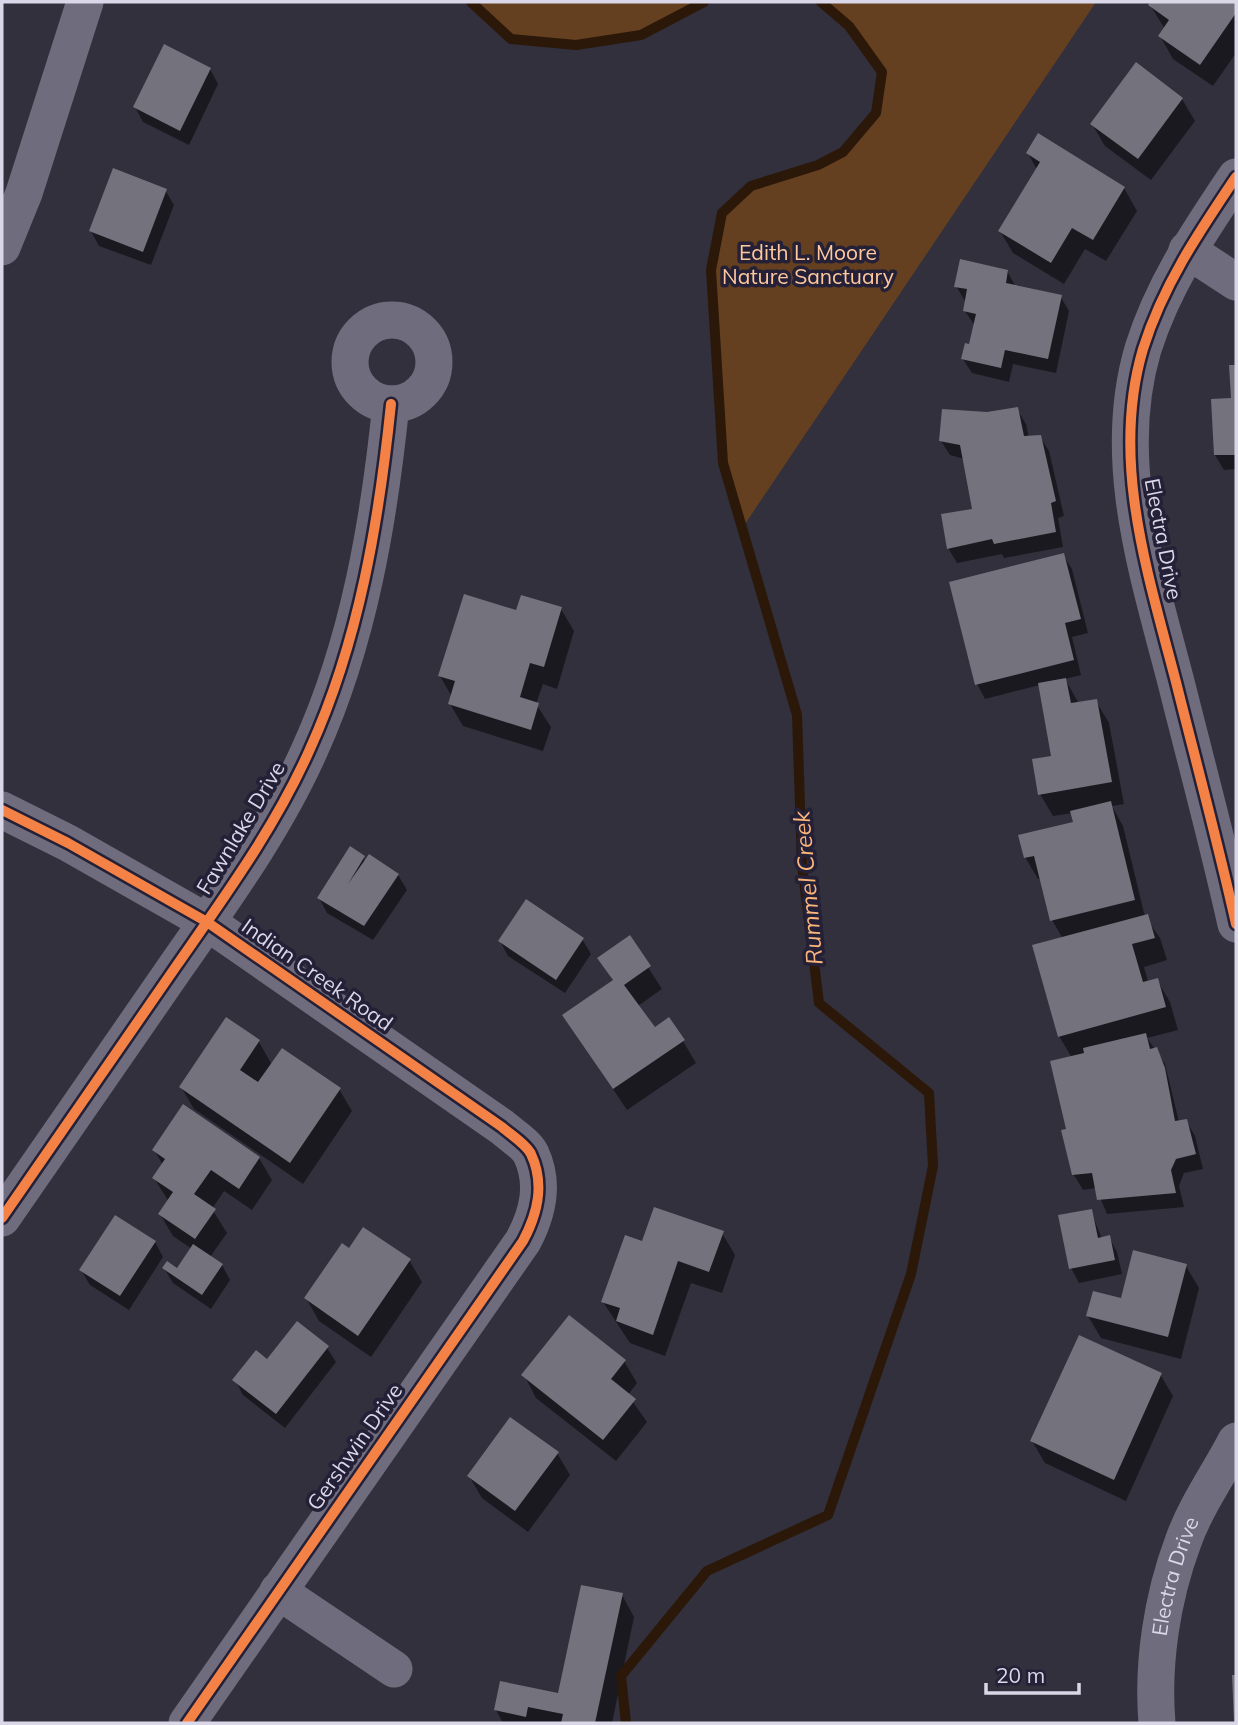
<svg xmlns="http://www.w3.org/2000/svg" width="1238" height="1725" font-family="Mulish,sans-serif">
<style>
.green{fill:#654020}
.shadow{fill:#0007}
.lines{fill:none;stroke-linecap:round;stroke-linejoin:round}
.stream{stroke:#2b1809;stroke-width:10}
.building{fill:#73727d}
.street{stroke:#6f6c7d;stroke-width:37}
.cycleway-casing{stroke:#242037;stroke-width:15}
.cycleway{stroke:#f48246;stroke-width:10}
.labels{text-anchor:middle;stroke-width:7;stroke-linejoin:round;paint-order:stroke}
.park-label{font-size:21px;fill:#ffc99e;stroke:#242037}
.street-label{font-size:21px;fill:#dad8e8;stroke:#242037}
.water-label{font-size:23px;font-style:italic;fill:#fcb57a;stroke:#242037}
</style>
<rect width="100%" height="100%" fill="#31303c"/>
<path class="green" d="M471 2H704L641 35 576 45 511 39Z
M821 2H1096L741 530 723 463 711 270 722 213 751 186 818 165 843 152 876 113 882 72 849 26Z"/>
<path class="shadow" d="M1152 2H1236V53L1213 86 1173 59 1160 36 1165 29 1150 5Z
M210 69 218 84 189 145 143 122 135 107Z
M1182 99 1195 121 1151 180 1105 146 1092 124Z
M1028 153 1124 188 1137 211 1106 261 1085 249 1064 284 1013 253 1000 231 1037 170Z
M165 190 174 205 151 265 99 246 91 231Z
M1007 271 1016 287 1060 296 1069 311 1056 373 1013 364 1009 382 972 373 963 359 971 346 975 326 965 311V301L956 286Z
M1231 367H1236V469L1224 470 1215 455 1233 400Z
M1017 409 1026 424 1029 438 1040 437 1049 451 1064 516 1058 518 1063 547 1004 558 1002 554 957 563 948 548 974 510 964 459 950 455 941 441 987 414Z
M1063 555 1072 569 1088 633 1072 637 1081 675 1065 679 1078 702 1096 701 1109 723 1124 804 1112 806 1123 826 1145 917 1160 938 1167 960 1144 967 1148 982 1157 980 1170 1002 1178 1030 1147 1038 1165 1064 1179 1122 1186 1121 1195 1136 1203 1169 1184 1173 1179 1186 1184 1207 1107 1214 1096 1188 1083 1190 1074 1175 1068 1130 1072 1058 1059 1036 1063 939 1052 920 1042 879H1038L1025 857 1075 823 1072 813 1053 816 1040 794 1054 757 1040 685 985 699 977 684Z
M561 609 574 631 557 689 543 684 536 704 551 727 543 751 463 726 450 704 452 697 440 676 517 612Z
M350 848 366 861 398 875 407 890 373 940 327 913 319 898Z
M629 938 662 989 638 1006 654 1030 683 1041 696 1063 627 1110 564 1016 614 982 600 958Z
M582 939 591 954 565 993 508 956 500 941Z
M227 1020 259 1042 272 1065 339 1089 352 1111 303 1184 194 1109 181 1087Z
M154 1150 259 1158 272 1180 252 1210 224 1191 212 1209 227 1233 210 1257 222 1265 230 1280 211 1309 173 1283 164 1268 177 1270 192 1249 173 1236 160 1214 169 1202 154 1178 163 1165Z
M1091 1211 1102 1239 1109 1237 1117 1252 1122 1274 1079 1283 1071 1268Z
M722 1233 735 1255 722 1293 691 1283 665 1356 630 1343 603 1302 644 1243Z
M155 1242 163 1257 129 1310 90 1285 81 1270Z
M350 1250 409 1260 422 1282 371 1357 319 1321 306 1298Z
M1186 1266 1199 1288 1181 1359 1101 1338 1088 1316Z
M327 1348 336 1362 285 1428 243 1395 235 1380 268 1362Z
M624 1361 637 1383 628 1395 647 1422 616 1461 536 1398 524 1375Z
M1160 1374 1173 1396 1126 1501 1045 1463 1032 1441Z
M557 1453 570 1475 528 1532 482 1498 469 1476Z
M622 1595 634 1617 612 1723H503L496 1710 560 1695Z"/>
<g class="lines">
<path class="stream" d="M471 2 511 39 576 45 641 35 704 2
M626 1723 621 1676 707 1571 828 1515 911 1274 933 1166 929 1093 819 1003 802 865 797 715 723 463 711 270 722 213 751 186 818 165 843 152 876 113 882 72 849 26 821 2"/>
</g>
<path class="building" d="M1150 2H1236V13L1200 65 1158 36 1169 20 1148 5Z
M164 44 211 68 180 131 133 107Z
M1136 62 1183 98 1138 159 1090 124Z
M1038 133 1125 187 1093 240 1072 228 1051 263 998 231 1040 162 1026 153Z
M113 168 167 189 143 252 89 231Z
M960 259 1008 270 1006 283 1062 295 1048 359 1005 350 1001 368 961 359 965 343 969 344 976 314 963 311 967 289 954 287Z
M1229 365H1236V455H1214L1211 399 1231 398Z
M1018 407 1024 436 1041 435 1056 501 1051 503 1056 532 994 544 992 539 947 549 941 514 972 509 960 445 939 441 942 409 987 412Z
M1064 553 1081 619 1065 623 1074 660 975 685 949 582Z
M464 594 516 610 521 595 562 607 544 667 530 663 520 697 539 703 531 730 448 704 455 681 438 676Z
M1066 678 1071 703 1097 699 1112 782 1038 795 1032 759 1051 756 1038 683Z
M1111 801 1135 900 1050 921 1034 856 1024 858 1018 835 1073 822 1070 811Z
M350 846 365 856 348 884 369 854 399 874 364 926 317 898Z
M526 899 584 938 556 980 498 941Z
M1148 914 1155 938 1132 944 1143 982 1158 978 1166 1007 1058 1037 1032 945Z
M630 935 651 966 624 985 655 1027 669 1017 685 1040 613 1089 562 1015 613 980 597 958Z
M226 1017 260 1040 240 1070 258 1082 282 1048 341 1088 290 1163 179 1087Z
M1146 1033 1150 1049 1157 1047 1165 1068 1175 1121 1187 1119 1196 1154 1176 1159 1171 1170 1176 1193 1097 1200 1092 1173 1072 1175 1061 1130 1066 1129 1050 1061 1084 1053 1083 1048Z
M183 1104 260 1157 239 1189 211 1170 194 1194 216 1209 195 1239 158 1214 173 1192 152 1178 165 1159 152 1150Z
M654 1207 724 1231 709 1272 678 1261 653 1335 616 1321 620 1308 601 1302 625 1235 642 1241Z
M1092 1209 1098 1238 1110 1235 1115 1260 1069 1269 1058 1215Z
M115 1215 156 1241 120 1296 79 1270Z
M363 1227 411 1259 358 1336 304 1298 342 1243 349 1248Z
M193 1244 223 1264 202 1295 162 1268 167 1261 177 1268Z
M1133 1250 1187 1264 1168 1337 1086 1316 1093 1291 1121 1298Z
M569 1315 626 1360 611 1379 636 1399 603 1440 521 1375Z
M297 1321 329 1346 276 1414 232 1380 256 1350 267 1359Z
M1079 1335 1162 1373 1114 1480 1030 1441Z
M510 1417 559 1452 515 1511 467 1476Z
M581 1585 623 1593 595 1723H561L563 1714 528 1707 526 1717 494 1710 500 1681 558 1693Z
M1232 1675H1236V1722H1234Z"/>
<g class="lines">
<g class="street">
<path d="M1236 177C1199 232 1163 285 1143 349 1110 460 1148 574 1176 682 1196 762 1218 843 1236 924"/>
<path d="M2 247 24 193 85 2"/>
<path d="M1187 250 1236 282"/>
<circle cx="392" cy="362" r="42"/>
<path d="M2 810 68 843 207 922 502 1127C511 1135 526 1144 531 1154 545 1184 538 1213 523 1241L187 1723"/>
<path d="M2 1218C60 1134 119 1049 177 965 225 896 276 826 310 749 359 641 379 521 391 404"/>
<path d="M278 1591 394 1669"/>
<path id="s1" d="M1157 1723C1152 1664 1162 1598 1183 1542 1195 1507 1219 1474 1236 1441"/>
</g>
<g class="cycleway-casing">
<path id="cycleway" d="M1236 177C1199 232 1163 285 1143 349 1110 460 1148 574 1176 682 1196 762 1218 843 1236 924
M2 810 68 843 207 922 502 1127C511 1135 526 1144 531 1154 545 1184 538 1213 523 1241L187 1723
M2 1218C60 1134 119 1049 177 965 225 896 276 826 310 749 359 641 379 521 391 404"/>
</g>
<use href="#cycleway" class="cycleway"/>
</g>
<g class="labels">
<g class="park-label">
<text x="808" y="260">Edith L. Moore<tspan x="808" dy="24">Nature Sanctuary</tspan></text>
</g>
<g class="street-label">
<text transform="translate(1163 539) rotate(79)" y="7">Electra Drive</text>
<text transform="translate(241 828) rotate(-59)" y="7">Fawnlake Drive</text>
<text transform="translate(317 975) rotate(35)" y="7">Indian Creek Road</text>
<text transform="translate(355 1447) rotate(-55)" y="7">Gershwin Drive</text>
<text dy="7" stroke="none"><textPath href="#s1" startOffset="149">Electra Drive</textPath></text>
</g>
<g class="water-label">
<text transform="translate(808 888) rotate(-95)" y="8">Rummel Creek</text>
</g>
</g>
<rect width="1238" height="1725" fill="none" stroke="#dad8e8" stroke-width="7"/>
<path d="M986 1683v10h93v-10" fill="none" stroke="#dad8e8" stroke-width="3.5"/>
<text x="996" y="1683" font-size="21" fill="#dad8e8" stroke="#242037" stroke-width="5" paint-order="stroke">20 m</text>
</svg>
